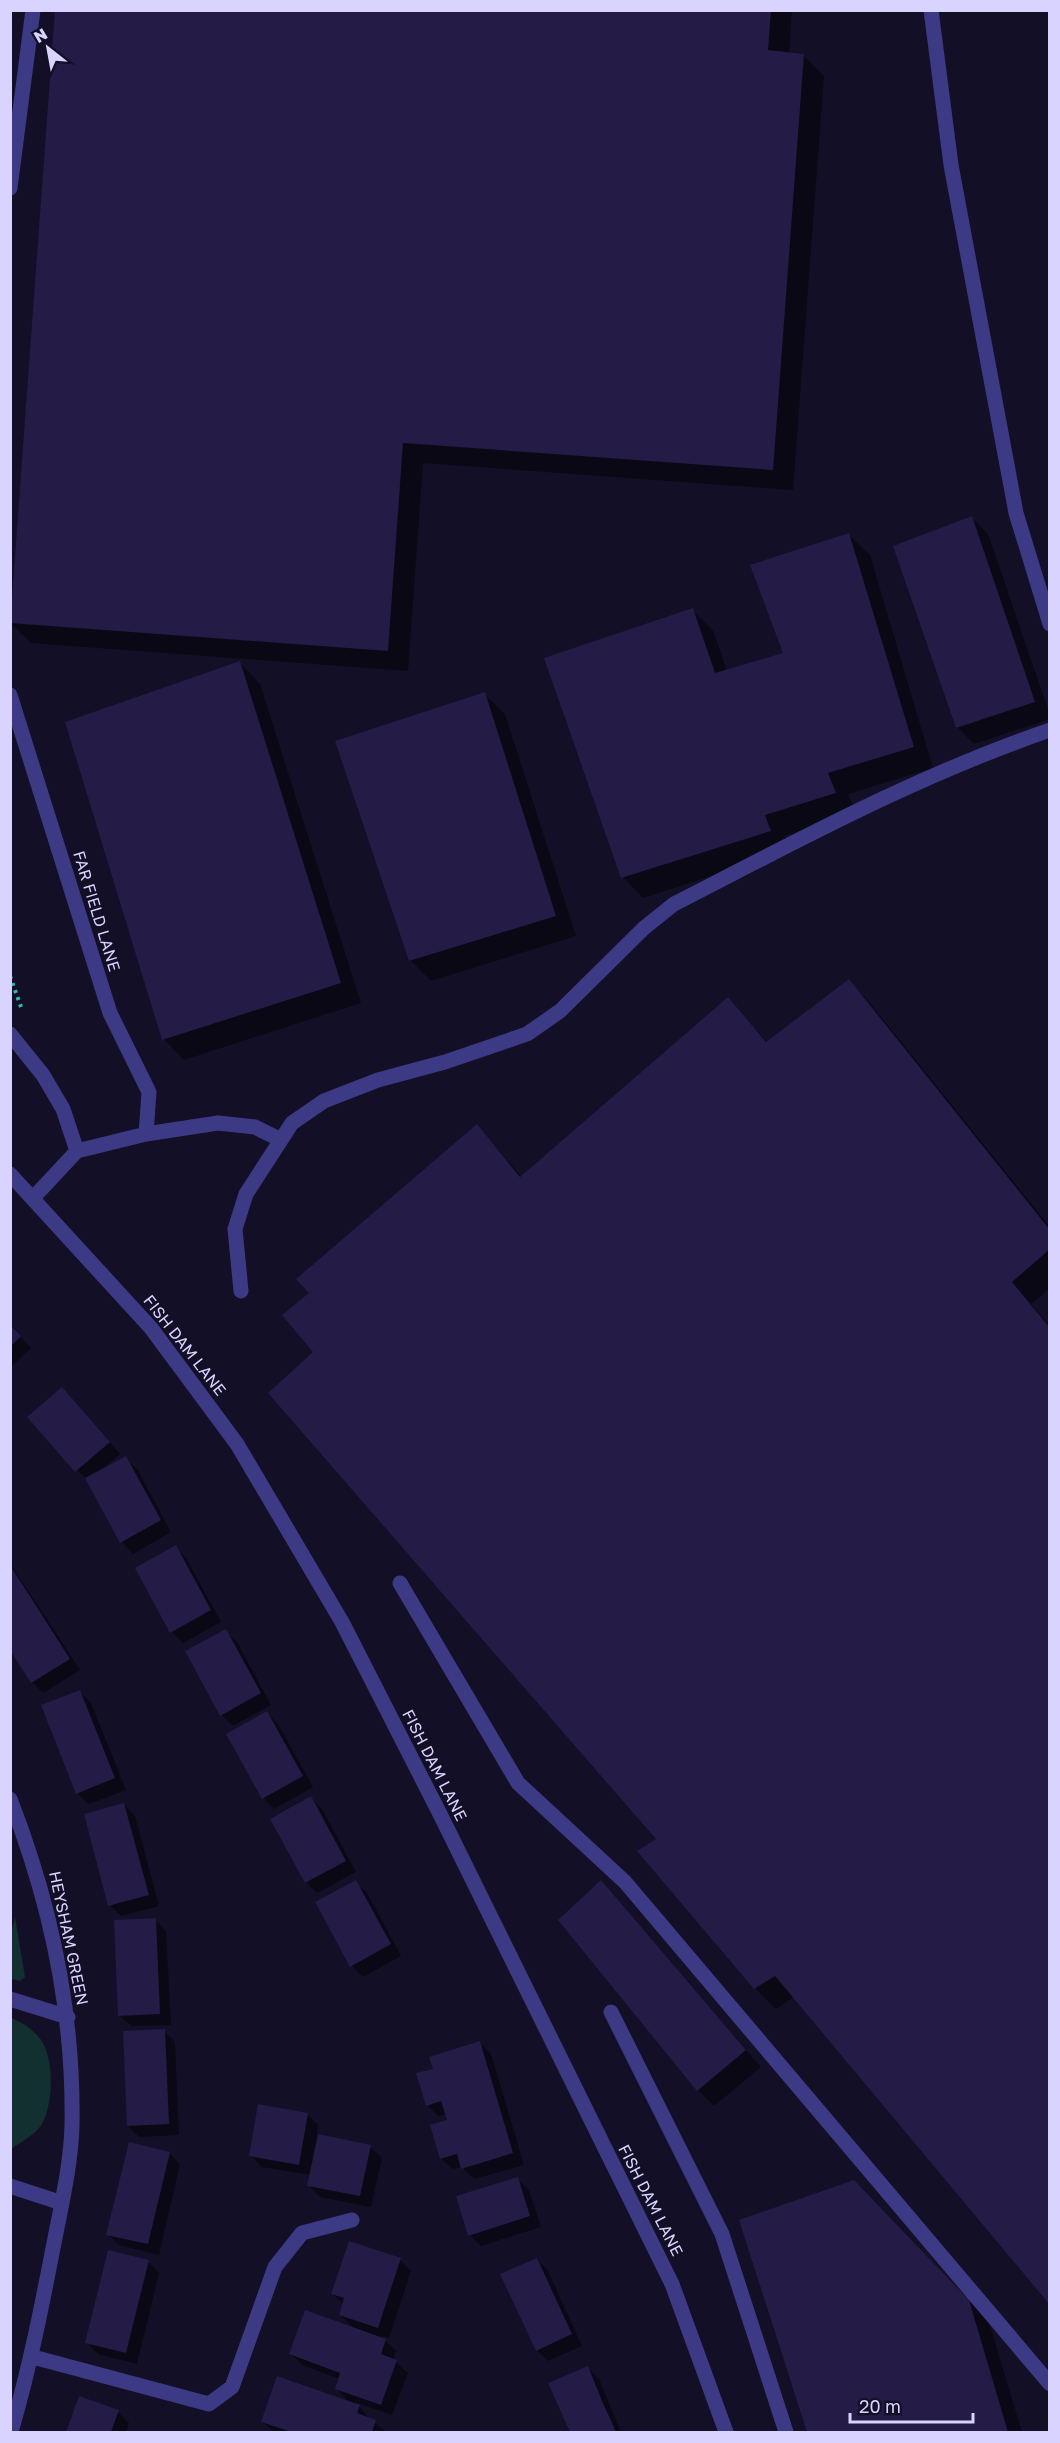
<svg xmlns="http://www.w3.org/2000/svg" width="1060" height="2443" font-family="'Golos Text',sans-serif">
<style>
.green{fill:#12302f}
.shadow{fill:#0007}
.building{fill:#241b47}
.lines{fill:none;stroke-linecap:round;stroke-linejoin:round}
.path{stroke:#2fb8b0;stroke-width:4;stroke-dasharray:3 4.5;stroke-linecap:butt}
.minor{stroke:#3d3a85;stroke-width:15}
.labels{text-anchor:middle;stroke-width:5;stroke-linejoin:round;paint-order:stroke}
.street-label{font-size:16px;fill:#d9d4ff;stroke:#130f26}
</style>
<rect width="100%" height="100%" fill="#130f26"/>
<path class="green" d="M15 1917 25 1977 20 1981 11 1979V1933Z
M10 2017C23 2023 36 2031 43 2043 54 2063 53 2102 43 2122 38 2133 21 2142 11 2149Z"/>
<path class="shadow" d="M56 10H792L789 54 803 55 824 76 793 490 423 463 408 671 31 643 10 623Z
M972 518 988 534 1050 715V719L974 744 957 727Z
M849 535 870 555 933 768 848 794 856 814 784 836 790 851 643 898 623 877 692 610 713 630 727 671 785 654Z
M240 663 260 684 361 1003 184 1060 164 1039Z
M484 694 505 714 576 936 431 981 410 960Z
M849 981 869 1002 1050 1227V1288L1031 1304 1050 1326V2302L794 1997 776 2009 755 1988 640 1851 658 1840 315 1352 311 1293 477 1126 522 1177 728 999 767 1043Z
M10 1327 31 1348 10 1368Z
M73 1400 120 1454 104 1468 125 1458 137 1469 171 1532 133 1554 122 1542 88 1481 29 1417Z
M175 1547 186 1558 221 1622 183 1643 172 1632Z
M10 1563 80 1670 43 1693 32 1682 10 1648Z
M225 1631 237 1642 271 1705 233 1726 222 1715 187 1652Z
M80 1692 91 1703 126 1790 89 1804 77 1793Z
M267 1713 278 1724 313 1787 274 1809 263 1798Z
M310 1798 322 1809 356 1872 317 1893 306 1882Z
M124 1804 135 1816 159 1906 121 1916 110 1905Z
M355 1882 367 1893 401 1956 363 1977 352 1966 317 1903Z
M601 1882 761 2067 714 2106 698 2090Z
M155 1920 166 1931 171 2025 131 2026 119 2015Z
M164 2031 175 2042 179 2135 139 2137 128 2126Z
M480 2043 491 2054 524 2165 474 2179 462 2167 452 2169 441 2158 449 2122 446 2114 438 2116 427 2105 434 2070Z
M307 2114 318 2125 317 2135 370 2147 382 2158 371 2207 320 2197 309 2185 311 2175 262 2167 251 2156Z
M169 2153 180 2164 159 2255 119 2245 108 2234Z
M517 2179 529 2190 541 2227 481 2246 470 2235Z
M875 2202 989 2322 1022 2432H809L741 2221Z
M537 2259 548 2271 582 2346 548 2361 537 2350Z
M400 2260 411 2271 389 2338 381 2336 396 2351 393 2360 408 2373 392 2415 355 2402 370 2419 386 2432H274L263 2422 351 2404 336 2388 340 2379 302 2365 291 2354 355 2329 340 2315 344 2305 333 2294Z
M148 2262 159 2273 137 2364 98 2354 87 2343Z
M588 2368 599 2379 621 2432H571L550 2384Z
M80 2398 118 2412 129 2423 126 2432H68Z"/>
<path class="building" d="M55 10H771L768 50 804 54 773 470 403 443 388 651 10 623Z
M972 516 1035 702 956 728 893 546Z
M849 533 914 747 828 773 836 793 765 815 771 831 621 878 544 658 693 608 715 673 783 653 750 565Z
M240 661 341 983 162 1040 65 722Z
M485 692 556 916 409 961 335 741Z
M849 979 1050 1230V1249L1012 1282 1050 1328V2305L775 1976 754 1989 637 1851 656 1839 268 1393 313 1352 282 1315 309 1293 296 1279 477 1124 520 1177 728 997 766 1042Z
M10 1325 21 1336 10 1347Z
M62 1387 110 1442 75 1472 27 1417Z
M126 1456 161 1520 120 1543 85 1478Z
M176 1545 211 1610 170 1633 135 1568Z
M10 1565 70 1659 31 1683 10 1650Z
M226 1629 261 1693 220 1716 185 1651Z
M80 1690 115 1778 76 1794 41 1705Z
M267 1711 303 1776 262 1799 226 1734Z
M311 1796 346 1861 305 1883 270 1819Z
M124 1803 149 1895 108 1906 84 1814Z
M356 1880 391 1944 350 1967 315 1902Z
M601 1880 746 2050 697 2091 558 1920Z
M156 1918 160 2014 118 2016 114 1920Z
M165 2029 169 2124 127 2126 123 2031Z
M480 2041 513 2153 461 2169 457 2154 440 2159 430 2125 447 2120 441 2101 426 2106 416 2073 433 2069 429 2057Z
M258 2104 308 2113 299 2165 249 2156Z
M318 2134 371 2145 360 2196 307 2186Z
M129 2142 170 2152 148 2244 106 2235Z
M518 2177 530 2216 468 2236 456 2196Z
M854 2180 969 2300 1008 2432H807L739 2220Z
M349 2241 401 2258 378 2328 339 2315 344 2298 331 2294Z
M108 2250 149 2260 126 2353 85 2343Z
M537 2258 572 2334 536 2351 500 2274Z
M305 2310 386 2339 381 2354 397 2360 381 2405 335 2389 340 2373 289 2354Z
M588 2366 602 2401 616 2432H570L548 2383Z
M277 2376 360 2405 357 2413 376 2420 372 2432H292L261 2422Z
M79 2396 119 2410 111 2432H66Z"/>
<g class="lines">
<path class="path" d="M10 976 21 1007"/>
<path class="minor" d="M931 10 951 165 1016 513 1050 624
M10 188 33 10
M10 695 110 1013 149 1092 146 1134
M10 1034 43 1075 63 1109 77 1151
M10 1174 151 1328 237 1444 342 1622 441 1816 672 2284 726 2432
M34 1197 77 1151 146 1134 218 1123 255 1127 281 1140
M241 1291 235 1229 246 1194 292 1123 324 1101 378 1080 445 1062 527 1034 560 1011 644 928 674 904C797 841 918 775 1050 730
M400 1583 518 1783 625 1882 1050 2384
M10 1799C51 1904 74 2013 72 2126 71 2163 62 2202 55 2238 42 2305 30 2367 11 2432
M10 1999 68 2017
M611 2012 722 2234 786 2432
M10 2186 62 2203
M33 2357 209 2404 232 2387 275 2267 302 2233 352 2220"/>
</g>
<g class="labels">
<g class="street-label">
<text transform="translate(97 911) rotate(73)" y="6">FAR FIELD LANE</text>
<text transform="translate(185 1345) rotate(52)" y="6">FISH DAM LANE</text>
<text transform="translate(435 1765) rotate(63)" y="6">FISH DAM LANE</text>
<text transform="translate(69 1938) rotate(78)" y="6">HEYSHAM GREEN</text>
<text transform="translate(651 2200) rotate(63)" y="6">FISH DAM LANE</text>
</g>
</g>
<rect width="1060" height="2443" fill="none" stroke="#d9d4ff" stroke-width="24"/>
<g transform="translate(48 48) rotate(329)" stroke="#130f26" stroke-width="4.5" paint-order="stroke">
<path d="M0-4.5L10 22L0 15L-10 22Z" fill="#d9d4ff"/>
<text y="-9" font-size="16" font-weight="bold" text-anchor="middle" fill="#d9d4ff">N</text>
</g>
<path d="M850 2413v9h123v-9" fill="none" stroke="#d9d4ff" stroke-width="3"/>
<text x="859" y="2413" font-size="18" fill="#d9d4ff" stroke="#130f26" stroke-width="4.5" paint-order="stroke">20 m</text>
</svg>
